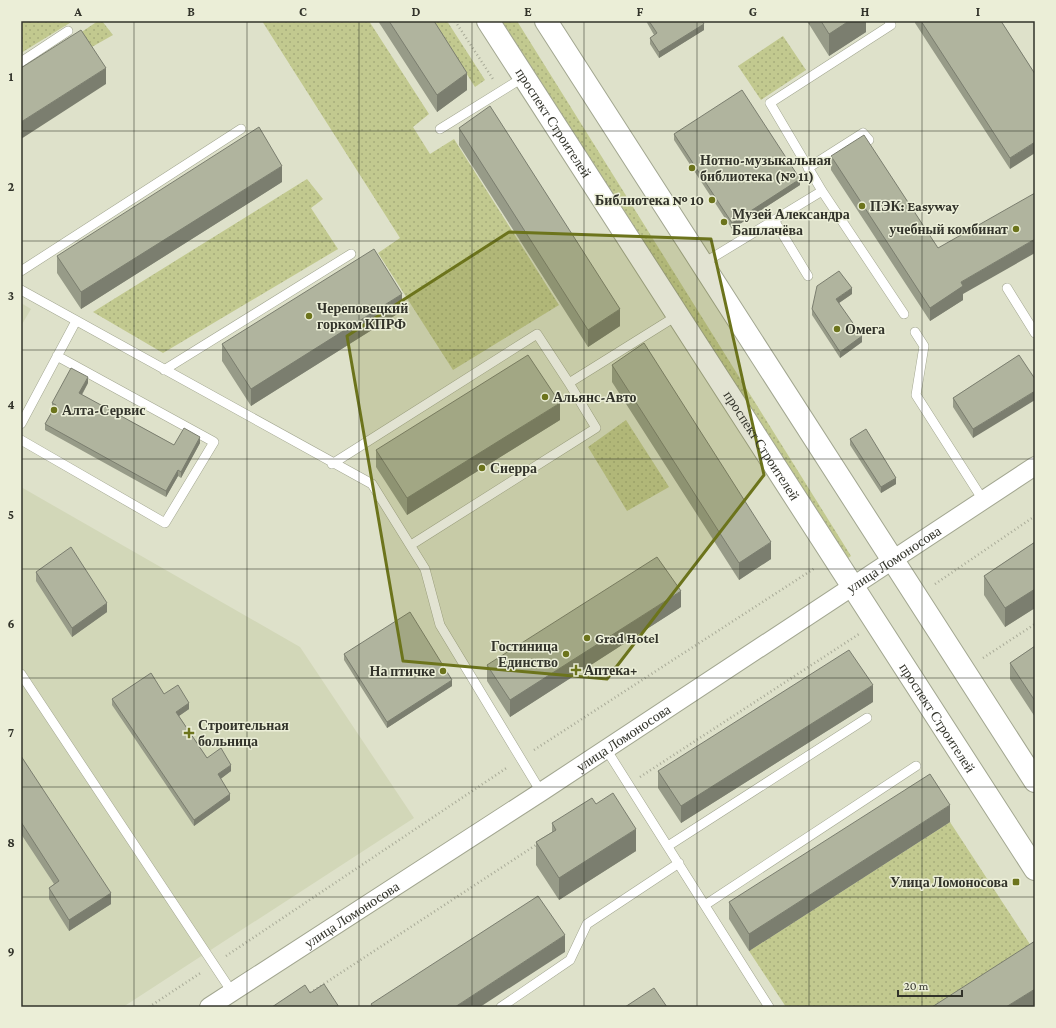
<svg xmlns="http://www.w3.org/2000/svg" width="1056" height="1028" font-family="'Crimson Pro',serif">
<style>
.built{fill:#d2d7b8}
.grass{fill:url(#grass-dots)}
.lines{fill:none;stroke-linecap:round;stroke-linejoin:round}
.service-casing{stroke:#a2a690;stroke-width:10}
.minor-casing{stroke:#a2a690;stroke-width:20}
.secondary-casing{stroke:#a2a690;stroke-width:24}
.path{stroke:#a8aa97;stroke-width:2.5;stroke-dasharray:1 3;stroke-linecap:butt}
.service{stroke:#fff;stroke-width:9}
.minor{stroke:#fff;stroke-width:18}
.secondary{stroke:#fff;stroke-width:22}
.wall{fill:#979b88}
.shaded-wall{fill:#7b7e6f}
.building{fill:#b0b49e;stroke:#7b7e6f}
.marked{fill:#6c741c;fill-opacity:0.2;stroke:#6c741c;stroke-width:3;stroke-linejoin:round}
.grid{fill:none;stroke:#32332a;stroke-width:1;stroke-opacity:0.55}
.poi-dot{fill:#6c741c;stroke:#ebeed7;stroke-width:1.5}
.labels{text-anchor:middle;stroke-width:3;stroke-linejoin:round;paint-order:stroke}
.street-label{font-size:14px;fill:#32332a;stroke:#ebeed7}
.poi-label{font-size:14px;font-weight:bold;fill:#32332a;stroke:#ebeed7;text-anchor:start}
.neatline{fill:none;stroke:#32332a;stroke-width:1.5}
.grid-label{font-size:13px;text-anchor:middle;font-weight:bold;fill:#32332a}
</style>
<defs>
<pattern id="grass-dots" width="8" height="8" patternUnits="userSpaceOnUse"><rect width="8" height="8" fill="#c2c98f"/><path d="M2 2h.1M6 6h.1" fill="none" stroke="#a7ad7c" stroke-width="1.8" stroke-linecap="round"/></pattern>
</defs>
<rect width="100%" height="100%" fill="#dee1ca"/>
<path class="built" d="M21 303 31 309 21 326Z
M21 487 300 647 414 818 123 1007H21Z"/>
<path class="grass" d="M21 21H73L21 53Z
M98 21H102L113 35 90 48 80 33Z
M262 21H369L429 114 413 127 430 154 454 139 559 305 453 370 378 253 400 238Z
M433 21H447L485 80 475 87Z
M495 21H517L851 556 842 562Z
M783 36 806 70 761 100 738 66Z
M307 179 323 199 311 208 338 249 163 353 93 312Z
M626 420 669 487 627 511 588 447Z
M950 822 1035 952V958L958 1007H786L749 951Z"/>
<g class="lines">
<g class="service-casing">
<path id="service" d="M889 21 891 25 770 103 822 191 904 314
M21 62 68 31
M440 129 524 77
M808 168 863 133 869 140
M774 220 808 276
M702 264 822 191
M21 271 241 129
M1007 288 1035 333
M21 290 372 484 425 569 440 625 541 792
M915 332 924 346 916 395 983 500
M164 370 351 254
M21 424 76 321
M21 440 165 523 214 442 57 356
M332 464 537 334 569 383 678 315
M411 545 596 428 569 383
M21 674 232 992
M606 749 769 1007
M668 846 867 718
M705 905 916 766
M501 1007 570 960 587 924 679 863"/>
</g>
<g class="minor-casing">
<g id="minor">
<path id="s1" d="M209 1007 541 792 1035 466"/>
</g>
</g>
<g class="secondary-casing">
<g id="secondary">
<path id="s2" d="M488 21 1035 869"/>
<path d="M546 21 1035 781"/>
</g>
</g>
<path class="path" d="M455 21 493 79
M935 584 1035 516
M983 658 1035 624
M534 750 815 568
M640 777 859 634
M226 956 508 767
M307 995 539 843
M149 1007 202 972"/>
<use href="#service" class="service"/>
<use href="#minor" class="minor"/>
<use href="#secondary" class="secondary"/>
</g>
<path class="wall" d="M378 21H434L467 90 437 112Z
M646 21H702L704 30 659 58 650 44V38L654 35Z
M807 21H866V32L829 56Z
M915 21H1001L1035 74 1010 169 915 23Z
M459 128 620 326 588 347 459 145Z
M674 134 800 185 732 229 674 140Z
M831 156 963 294V300L930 321 831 170Z
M282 182 81 309 57 273V256Z
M852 294 839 303 862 342 840 358 812 315V309Z
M402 311 251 406 222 361V344Z
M1019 355 973 438 953 407V398Z
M612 365 771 559 739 580 612 382Z
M88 383 82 395 174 445 200 443 181 478 178 476 166 497 45 430V424L53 409H52V403Z
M560 420 407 515 376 467V450Z
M850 439 896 484 881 493 850 445Z
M1035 542V608L1005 627 984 595V576Z
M36 572 107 612 72 637 36 581Z
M681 607 510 717 487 681V665Z
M1035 646V717L1010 679V663Z
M344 654 452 686 387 728 344 660Z
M164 694 189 709 179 716 207 758 231 771 220 779 230 800 194 826 112 705V699Z
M873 702 681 823 658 788V771Z
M21 756 111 904 69 931 49 899V888L54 884 21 834Z
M596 804 636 851 559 900 536 865V842L552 832V823Z
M950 822 749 951 729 919V902Z"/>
<path class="shaded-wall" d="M849 21H866V32L829 56V34Z
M704 24V30L659 58V52Z
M106 68V84L21 139V122Z
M467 73V90L437 112V95Z
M1035 142V153L1010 169V158Z
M282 166V182L81 309V292Z
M800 179V185L732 229V223Z
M1035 239V253L963 294V300L930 321V308L961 282Z
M852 288V294L836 305V299Z
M402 294V311L251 406V389Z
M620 309V326L588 347V330Z
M862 336V342L840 358V352Z
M88 377V383L79 399V393Z
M1035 391V400L973 438V429Z
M560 403V420L407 515V498Z
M200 437V443L181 478V472Z
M178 470V476L166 497V491Z
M896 478V484L881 493V487Z
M771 542V559L739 580V563Z
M1035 589V608L1005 627V608Z
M681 591V607L510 717V700Z
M107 603V612L72 637V628Z
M452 680V686L387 728V722Z
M873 685V702L681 823V806Z
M189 703V709L176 718V712Z
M231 765V771L218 781V774Z
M230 794V800L194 826V820Z
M950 805V822L749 951V934Z
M636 829V851L559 900V878Z
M111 893V904L69 931V920Z
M565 935V952L480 1007H455Z
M1035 989V1005L1033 1007H1006Z"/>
<path class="building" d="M389 21H434L467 73 437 95Z
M649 21H702L704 24 659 52 650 38 657 33Z
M821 21H849L829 34Z
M921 21H1001L1035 74V142L1010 158Z
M81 30 106 68 21 122V68Z
M742 90 800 179 732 223 674 134Z
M490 106 620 309 588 330 459 128Z
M259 127 282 166 81 292 57 256Z
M864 135 938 248 1035 193V239L961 282 963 286 930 308 831 156Z
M374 249 402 294 251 389 222 344Z
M839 271 852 288 836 299 862 336 840 352 812 309 817 286Z
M644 343 771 542 739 563 612 365Z
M528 355 560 403 407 498 376 450Z
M1019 355 1035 379V391L973 429 953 398Z
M71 368 88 377 79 393 174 445 184 428 200 437 181 472 178 470 166 491 45 424 56 405 52 403Z
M866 429 896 478 881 487 850 439Z
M1035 542V589L1005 608 984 576Z
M71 547 107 603 72 628 36 572Z
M657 557 681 591 510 700 487 665Z
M410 612 452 680 387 722 344 654Z
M1035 646V701L1010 663Z
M849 650 873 685 681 806 658 771Z
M151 673 164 694 178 685 189 703 176 712 207 758 221 748 231 765 218 774 230 794 194 820 112 699Z
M21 756 111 893 69 920 49 888 59 881 21 822Z
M930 774 950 805 749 934 729 902Z
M613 793 636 829 559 878 536 842 556 830 552 823 592 798 596 804Z
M538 896 565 935 455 1007H373L371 1004Z
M1035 941V989L1006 1007H932Z
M324 984 339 1007H272L305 985 310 993Z
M654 988 667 1007H625Z"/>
<path class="marked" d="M509 232 711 239 764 475 607 679 403 661 347 336Z"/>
<path class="grid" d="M134 21V1007M247 21V1007M359 21V1007M472 21V1007M584 21V1007M697 21V1007M809 21V1007M922 21V1007M21 131H1035M21 241H1035M21 350H1035M21 459H1035M21 569H1035M21 678H1035M21 787H1035M21 897H1035"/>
<g class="poi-dot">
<circle cx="692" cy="168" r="4"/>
<circle cx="712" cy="200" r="4"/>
<circle cx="862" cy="206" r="4"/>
<circle cx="724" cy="222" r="4"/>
<circle cx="1016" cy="229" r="4"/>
<circle cx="309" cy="316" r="4"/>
<circle cx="837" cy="329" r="4"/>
<circle cx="545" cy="397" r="4"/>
<circle cx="54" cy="410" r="4"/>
<circle cx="482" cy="468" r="4"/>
<circle cx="587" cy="638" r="4"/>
<circle cx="566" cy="654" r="4"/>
<path d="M574 664h4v4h4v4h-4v4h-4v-4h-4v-4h4z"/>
<circle cx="443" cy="671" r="4"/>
<path d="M187 727h4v4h4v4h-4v4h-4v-4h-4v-4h4z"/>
<rect x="1012" y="878" width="8" height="8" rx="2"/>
</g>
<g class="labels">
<g class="street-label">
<text dy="5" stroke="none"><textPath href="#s2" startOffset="121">проспект Строителей</textPath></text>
<text dy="5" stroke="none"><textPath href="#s2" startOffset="505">проспект Строителей</textPath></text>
<text dy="5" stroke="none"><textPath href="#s1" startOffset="818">улица Ломоносова</textPath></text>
<text dy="5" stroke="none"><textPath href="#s2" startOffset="829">проспект Строителей</textPath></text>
<text dy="5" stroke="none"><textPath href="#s1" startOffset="494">улица Ломоносова</textPath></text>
<text dy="5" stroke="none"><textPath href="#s1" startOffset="170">улица Ломоносова</textPath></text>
</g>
<g class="poi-label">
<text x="700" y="165">Нотно-музыкальная<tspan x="700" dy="16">библиотека (№ 11)</tspan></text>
<text x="704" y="205" text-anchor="end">Библиотека № 10</text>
<text x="870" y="211">ПЭК: Easyway</text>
<text x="732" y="219">Музей Александра<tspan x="732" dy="16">Башлачёва</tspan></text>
<text x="1008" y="234" text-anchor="end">учебный комбинат</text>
<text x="317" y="313">Череповецкий<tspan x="317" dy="16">горком КПРФ</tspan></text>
<text x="845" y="334">Омега</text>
<text x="553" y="402">Альянс-Авто</text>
<text x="62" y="415">Алта-Сервис</text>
<text x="490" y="473">Сиерра</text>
<text x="595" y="643">Grad Hotel</text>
<text x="558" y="651" text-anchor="end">Гостиница<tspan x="558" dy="16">Единство</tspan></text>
<text x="584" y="675">Аптека+</text>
<text x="435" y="676" text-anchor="end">На птичке</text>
<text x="198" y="730">Строительная<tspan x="198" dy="16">больница</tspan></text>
<text x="1008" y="887" text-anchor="end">Улица Ломоносова</text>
</g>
</g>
<rect width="1056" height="1028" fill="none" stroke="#ebeed7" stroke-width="44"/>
<path d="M898 990v6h64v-6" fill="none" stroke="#32332a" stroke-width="2"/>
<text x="904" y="990" font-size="12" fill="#32332a" stroke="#ebeed7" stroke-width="3" paint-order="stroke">20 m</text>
<rect x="22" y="22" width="1012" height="984" class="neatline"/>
<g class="grid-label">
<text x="78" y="16">A</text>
<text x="191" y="16">B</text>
<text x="303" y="16">C</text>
<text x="416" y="16">D</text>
<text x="528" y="16">E</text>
<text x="640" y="16">F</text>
<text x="753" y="16">G</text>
<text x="865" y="16">H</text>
<text x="978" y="16">I</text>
<text x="11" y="81">1</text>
<text x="11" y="191">2</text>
<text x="11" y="300">3</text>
<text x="11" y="409">4</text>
<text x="11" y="519">5</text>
<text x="11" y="628">6</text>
<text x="11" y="737">7</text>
<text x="11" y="847">8</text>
<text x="11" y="956">9</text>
</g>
</svg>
